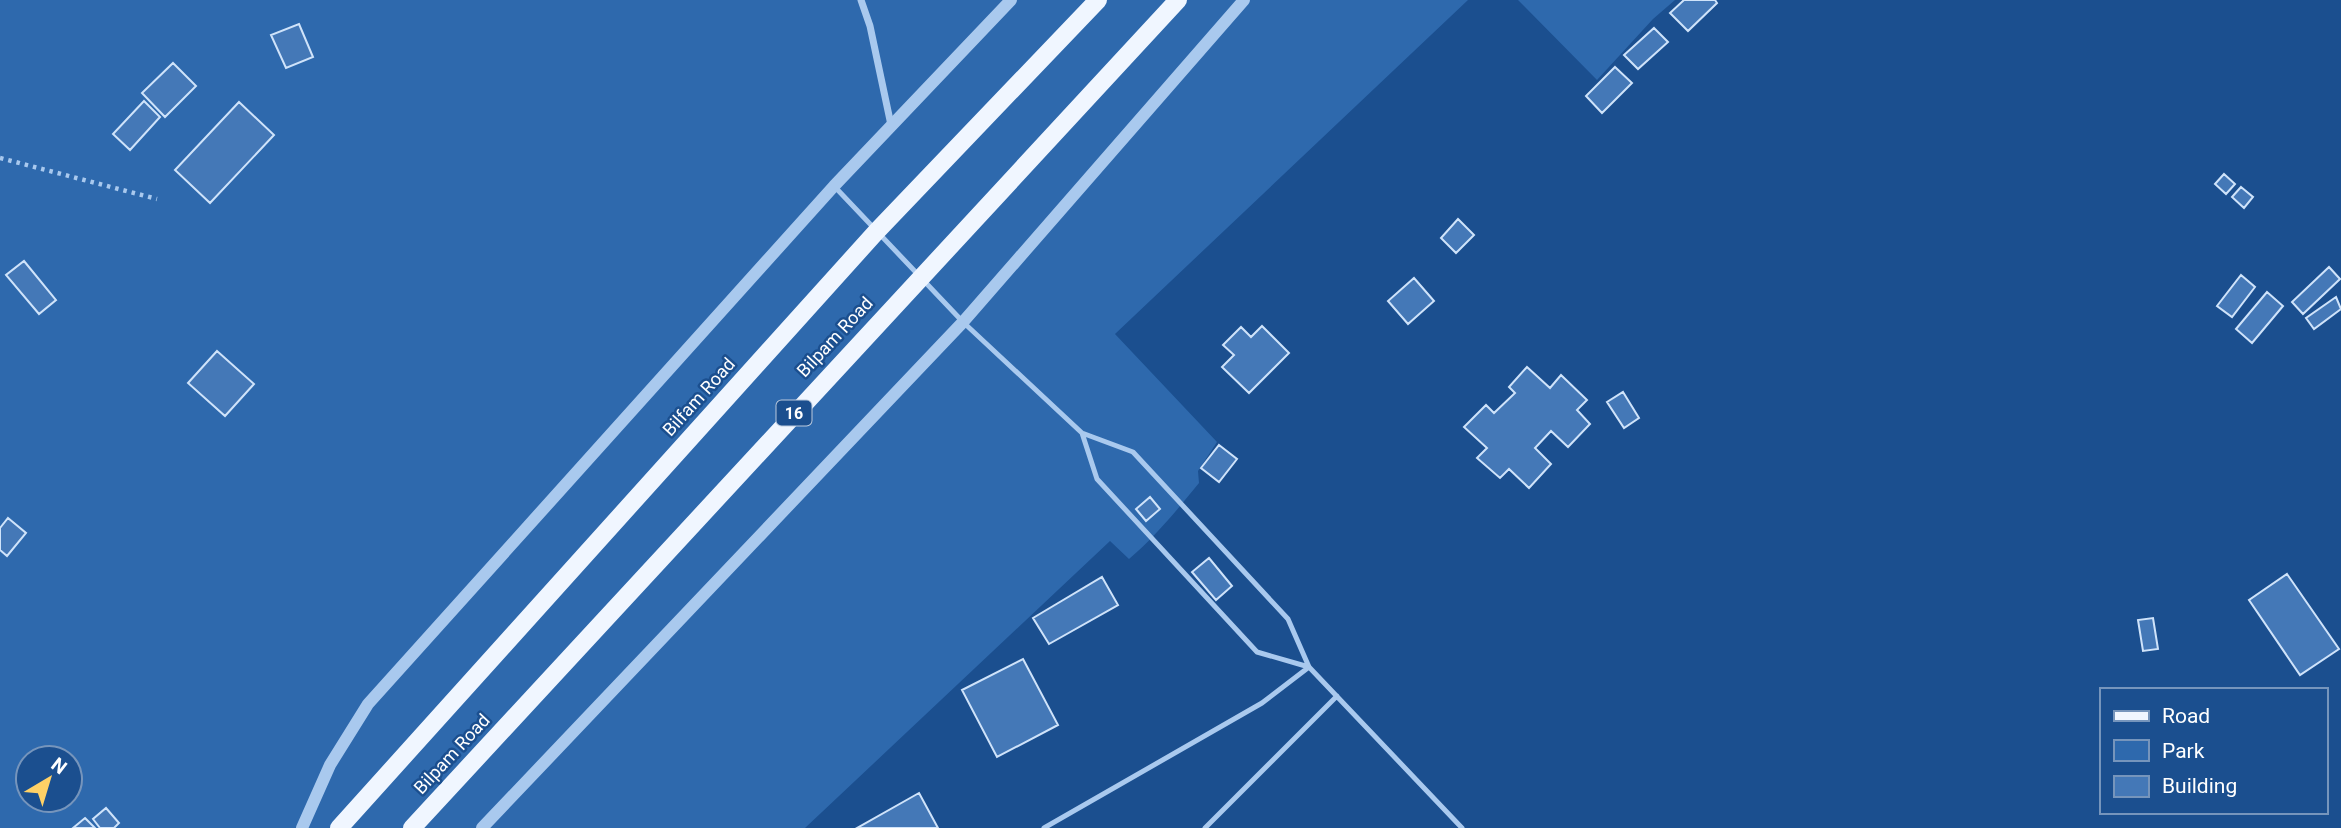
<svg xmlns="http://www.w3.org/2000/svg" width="2341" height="828" font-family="Roboto,sans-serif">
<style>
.green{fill:#2e69ad;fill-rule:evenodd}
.building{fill:#4478b7;stroke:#cfe3fa;stroke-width:2}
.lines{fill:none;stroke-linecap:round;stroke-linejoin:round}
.path{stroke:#a9c9ee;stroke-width:4.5;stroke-dasharray:3.5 5;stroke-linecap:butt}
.service{stroke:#a9c9ee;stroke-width:5}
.minor{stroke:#a9c9ee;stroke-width:7}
.tertiary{stroke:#a9c9ee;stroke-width:12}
.primary{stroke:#f0f6ff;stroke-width:18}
.labels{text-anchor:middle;stroke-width:5;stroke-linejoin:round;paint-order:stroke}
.shield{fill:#1b4f8f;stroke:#bbcadd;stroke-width:2}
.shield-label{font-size:16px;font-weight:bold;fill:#fff}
.street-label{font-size:18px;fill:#fff;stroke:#1b4f8f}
</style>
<rect width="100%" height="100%" fill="#1b4f8f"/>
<path class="green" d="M0 0H1468L1115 334 1217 442 1198 471 1199 483C1177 510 1156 536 1129 559L1110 541 805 828H0ZM28 758H70V800H28Z
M1518 0H1675L1653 19 1597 80Z"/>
<path class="building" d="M1684 0H1715L1717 3 1688 31 1670 13Z
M299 24 313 57 286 68 271 35Z
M1654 28 1668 42 1638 69 1624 55Z
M173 63 196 86 165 117 142 93Z
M1615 67 1632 83 1602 113 1586 96Z
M144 101 160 117 130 150 113 134Z
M239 102 274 135 210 203 175 170Z
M2224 174 2235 184 2226 194 2215 184Z
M2241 187 2253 197 2244 208 2232 197Z
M1458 219 1474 235 1456 253 1441 238Z
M24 261 56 300 39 314 6 275Z
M2329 267 2340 279 2303 314 2292 302Z
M2241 275 2255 287 2232 317 2217 306Z
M1414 278 1434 301 1408 324 1388 301Z
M2267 292 2283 306 2252 343 2236 329Z
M2336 297 2341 309 2314 329 2306 318Z
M1262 326 1289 353 1249 393 1222 367 1234 355 1223 345 1241 327 1251 337Z
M217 351 254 384 225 416 188 383Z
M1527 367 1550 388 1561 375 1587 400 1577 410 1590 424 1568 447 1551 431 1535 448 1551 464 1529 488 1509 469 1500 478 1477 458 1487 448 1464 427 1486 405 1494 413 1515 393 1509 387Z
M1623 392 1639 418 1624 428 1607 402Z
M1219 445 1237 459 1219 482 1201 468Z
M1150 497 1160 509 1146 521 1136 509Z
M8 518 26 533 7 556 0 550V528Z
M1209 558 1232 586 1216 600 1192 572Z
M2287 574 2339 649 2300 675 2249 600Z
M1102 577 1118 605 1049 644 1033 618Z
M2153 618 2158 649 2143 651 2138 620Z
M1023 659 1058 725 997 757 962 690Z
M919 793 938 828H857Z
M106 808 119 823 114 828H100L93 819Z
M85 818 95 828H73Z"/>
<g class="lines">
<path class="path" d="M0 158 157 199"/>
<path class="service" d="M834 186 963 322 1082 433 1133 452 1288 619 1309 667 1462 828
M1082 433 1097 479 1257 652 1309 667
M1044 828 1262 703 1309 667
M1205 828 1337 696"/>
<path class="minor" d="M861 0 870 26 891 125"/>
<path class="tertiary" d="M302 828 330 765 368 704 834 186 1011 0
M482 828 963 322 1244 0"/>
<path class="primary" d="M339 828 876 232 1098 0
M412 828 1178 0"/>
</g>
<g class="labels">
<rect class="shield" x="776.5" y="400.5" width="35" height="25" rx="5"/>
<g class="shield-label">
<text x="794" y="419">16</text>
</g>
<g class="street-label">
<text transform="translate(835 337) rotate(-47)" y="6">Bilpam Road</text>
<text transform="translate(699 397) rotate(-48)" y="6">Bilfam Road</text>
<text transform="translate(452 754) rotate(-47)" y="6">Bilpam Road</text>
</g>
</g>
<rect x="2100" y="688" width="228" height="126" fill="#1b4f8f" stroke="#7695bc" stroke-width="2"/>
<rect x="2114" y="711" width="35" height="10" fill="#f0f6ff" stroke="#7695bc" stroke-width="2"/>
<text x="2162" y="723" font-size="21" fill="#ffffff">Road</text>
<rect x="2114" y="740" width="35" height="21" fill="#2e69ad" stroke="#7695bc" stroke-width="2"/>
<text x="2162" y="758" font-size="21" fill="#ffffff">Park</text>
<rect x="2114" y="776" width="35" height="21" fill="#4478b7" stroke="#7695bc" stroke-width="2"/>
<text x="2162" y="793" font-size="21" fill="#ffffff">Building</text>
<g transform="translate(49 779) rotate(38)"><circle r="33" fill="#1b4f8f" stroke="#7695bc" stroke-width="2"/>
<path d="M0-5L12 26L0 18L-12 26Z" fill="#ffd166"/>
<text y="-10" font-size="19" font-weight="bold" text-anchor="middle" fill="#ffffff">N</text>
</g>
</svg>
